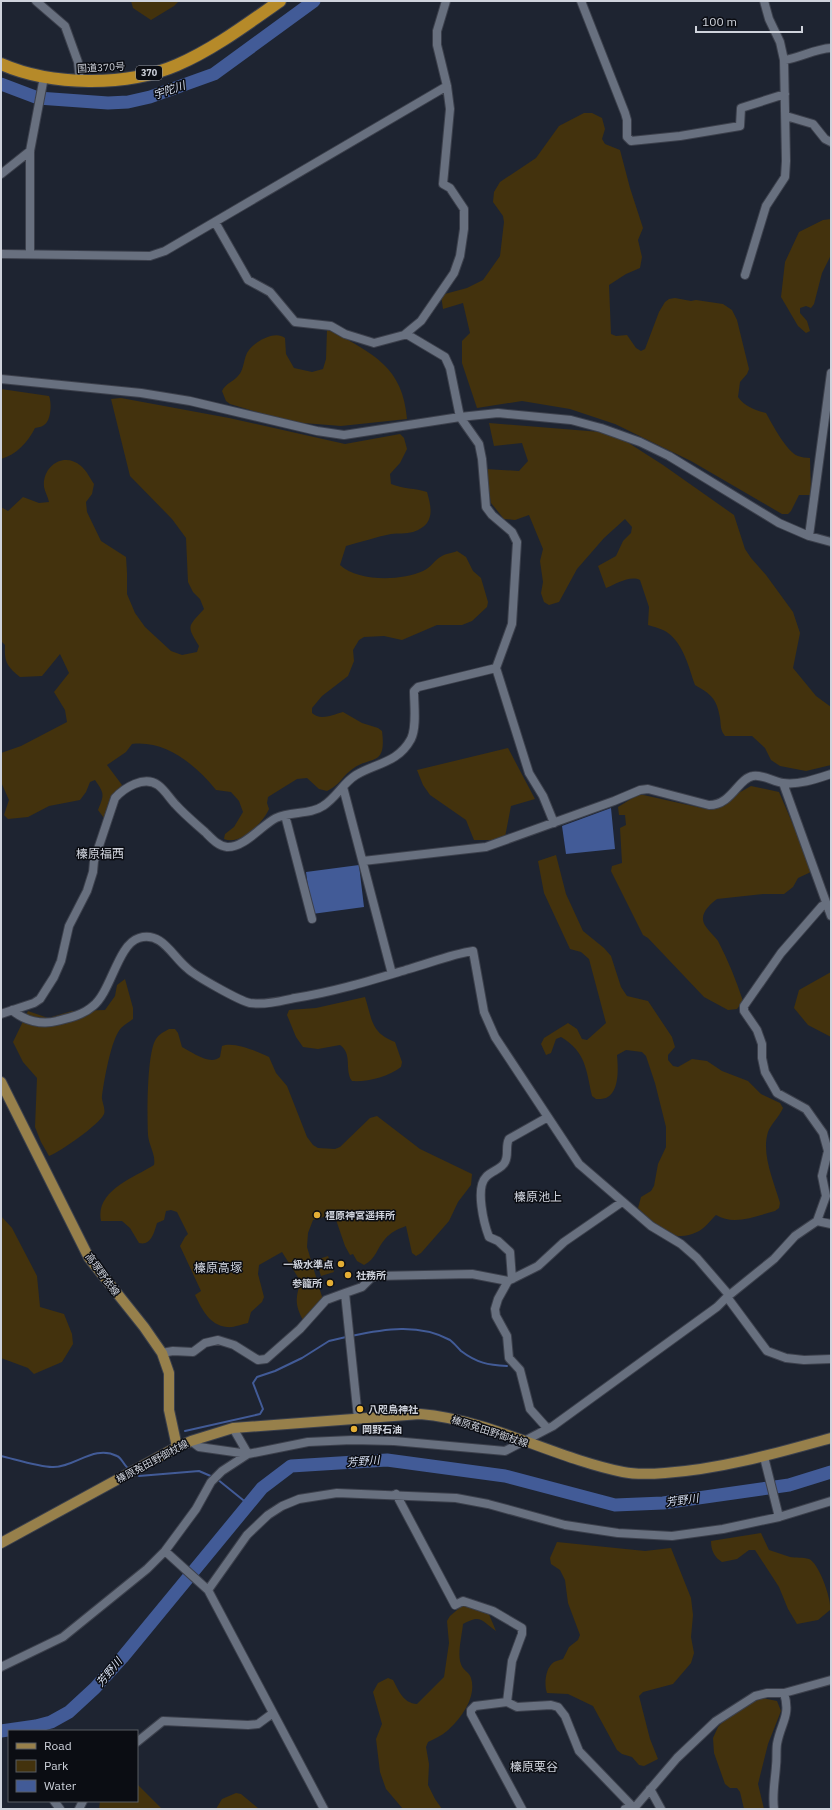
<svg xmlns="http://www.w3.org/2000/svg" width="832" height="1810" font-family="'IBM Plex Sans','Noto Sans JP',sans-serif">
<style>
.green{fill:#43320d}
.water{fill:#425b97}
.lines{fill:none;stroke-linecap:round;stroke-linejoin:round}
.stream{stroke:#425b97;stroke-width:2}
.river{stroke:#425b97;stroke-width:13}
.minor-casing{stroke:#3c404c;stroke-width:10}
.major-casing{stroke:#3c404c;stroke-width:12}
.highway-casing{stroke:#3c404c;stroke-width:14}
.minor{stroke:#68707f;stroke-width:8}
.major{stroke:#97804b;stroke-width:10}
.highway{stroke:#b68a29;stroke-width:12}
.poi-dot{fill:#e4ae35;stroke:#0b0d13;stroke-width:1.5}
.labels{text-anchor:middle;stroke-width:3;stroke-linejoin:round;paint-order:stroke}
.shield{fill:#0b0d13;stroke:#9498a0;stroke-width:1}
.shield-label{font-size:9px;font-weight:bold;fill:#cfd3dc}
.street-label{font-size:10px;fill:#cfd3dc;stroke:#0b0d13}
.poi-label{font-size:10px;font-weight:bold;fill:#cfd3dc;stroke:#0b0d13;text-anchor:start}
.water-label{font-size:11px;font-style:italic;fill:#d6dff1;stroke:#0b0d13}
.quarter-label{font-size:12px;fill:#cfd3dc;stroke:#0b0d13}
</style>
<rect width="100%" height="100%" fill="#1e2431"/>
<path class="green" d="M131 1H179L174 6 151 20 133 8Z
M584 113H592L602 118 605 129 602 139 605 144 620 150 630 188 643 228 638 240 642 257 640 268 626 274 609 285 611 334 616 336 627 335 636 348 641 351 645 349 659 312 665 302 669 299 675 298 691 301 696 300 723 304 732 310 737 320 749 369 747 374 740 382 738 397C744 406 756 411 766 413 772 424 787 452 798 456 801 457 806 458 810 458L811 495H799L791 511 788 514H782L691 461 615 424 570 409 522 401 477 408 462 363V341L470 333 463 303 443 309 441 295 467 288 483 280 500 256 504 222 503 216 493 202 494 192 500 182 536 158 559 126Z
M831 219V255L822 273 814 304 811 308 806 306 800 308V313L807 321 810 331 806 333 798 326 781 297 785 262 799 232 823 220Z
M327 330 332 331C373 354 403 367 407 419L341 426 291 422 230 404 226 401 222 391C226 383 233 382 238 376 245 369 243 357 249 350 256 341 275 330 285 338L286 354 294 368 312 372 323 369 326 359Z
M1 389 49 396C52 403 51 421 44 425 42 427 38 427 35 428 28 442 16 455 1 459Z
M121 398 229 418 345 444 400 434 404 438 407 449 400 463 390 474 391 484C403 489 415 488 427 492 432 509 435 525 413 532 406 534 398 533 391 534 376 537 361 542 346 546L340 565C358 582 402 581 423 571 431 568 435 559 442 556 447 553 453 553 457 551L466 557 473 571 481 578 488 602 487 607 472 621 462 625H437L402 640 384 636 364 637 359 640 353 650 354 661 348 676 322 696 312 708V713C320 721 332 715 343 712L362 723 378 728 382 731C387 769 369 754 350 771 340 779 341 784 327 791L319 789 307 778 297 779 268 797 267 803 269 809C263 823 240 846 224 839L225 834 234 827 243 812 239 801 231 792 216 790C196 765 166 740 132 744L126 752 107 765 122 785 104 818 98 810C104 795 105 794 95 780L90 782 86 792 80 800 49 806 28 817 8 819 4 815 9 800 1 782V753L21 746 67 722 65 710 54 692 69 673 60 654 42 676 20 677C7 666 4 662 5 645L1 641V507L8 511 23 497 39 503 49 502C48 497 45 492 44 487 42 466 64 451 81 466 86 470 90 478 94 484L92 494 86 502 87 512 101 541 126 557 127 573V594L135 613 145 627 171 651 182 655 197 652 199 646C186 625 188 627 204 609L200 599 193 592 188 582 186 538 172 519 130 476 111 399Z
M489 423 613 433 663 465 734 515 745 549 751 558 766 575 793 612 800 633 793 668 816 696 831 707V765L806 771 780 766 771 760 765 748 752 736H725C720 730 721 725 720 718 717 699 711 694 695 685 689 668 684 645 668 633 663 629 654 627 648 625L649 607 640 580C630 575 616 584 606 588L598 566 616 556 623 541 631 533 632 527 625 519 604 538 577 569 559 602 549 605 544 602 541 593 543 582 540 561 543 549 529 515 515 520 504 519 491 503 485 469 519 471 528 461 522 443 494 446Z
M508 748 535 799 511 806 505 837 495 840H474L466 820 430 795 423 785 417 770Z
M751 786 779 792 813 871 798 878 793 887 784 894H763L717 899C711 903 703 911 703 918 702 926 714 935 718 941 728 960 736 980 743 1001L737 1009 728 1010 704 997 648 938 643 935 611 871 612 866 622 863 620 828 626 825 625 815H619L618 807 639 794 706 809 712 808Z
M556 855 566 894 583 931 604 948 611 956 621 987 627 996 648 1001 672 1037 675 1047 668 1055V1060L673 1066 678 1067 692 1059 707 1061 722 1071 748 1081 761 1094 780 1103 783 1108C779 1117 771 1124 768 1132 761 1154 774 1182 780 1203L779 1208 775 1211C756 1216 734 1226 716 1215 710 1221 704 1229 697 1232 671 1245 655 1224 638 1208L641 1197 651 1191 654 1186 658 1164 666 1147V1127L655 1083 646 1056 642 1052 626 1050 617 1055C618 1067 620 1092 606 1098 603 1099 599 1099 596 1099L592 1096C586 1069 586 1052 561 1037L556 1039 551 1053 546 1055 541 1044 544 1038 568 1023 577 1029 582 1039 587 1040 606 1023 589 959 581 952 570 949 544 893 538 861Z
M831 972V1037L808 1025 794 1008 799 990Z
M125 979 133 1008V1019C129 1022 124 1025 121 1028 111 1039 104 1081 102 1096 101 1101 106 1108 104 1114 100 1124 60 1152 49 1156L41 1142 35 1127 37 1078 23 1062 13 1042 28 1011 48 1018 72 1011 105 1010 115 996 117 985Z
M365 997C372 1019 371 1033 395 1042L402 1062 401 1067C388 1077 368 1082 352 1081 344 1070 353 1054 340 1045L318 1049 303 1047 296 1037 287 1015 289 1010 316 1008Z
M169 1029H175L178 1033 182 1047C192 1052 210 1066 220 1057L222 1046C234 1041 258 1052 269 1057L276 1073 287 1086 307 1137 313 1145 318 1148 335 1149 340 1147 370 1118 377 1116 420 1149 472 1174 471 1185 458 1202 449 1221 421 1253 416 1256 412 1253 406 1226C398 1229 391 1232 385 1239 377 1248 376 1259 364 1265L357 1261 353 1254 350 1255 345 1246 334 1214 313 1220 308 1233 307 1247 323 1300 303 1320C295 1306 295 1297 301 1282L282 1252 259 1265 258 1274 264 1297 262 1302 251 1312 248 1323C242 1324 233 1328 227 1327 209 1325 202 1309 195 1295L201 1291 180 1246 185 1237 188 1234 177 1212 171 1210 166 1211 164 1220 157 1223C154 1233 151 1246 139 1243L130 1228 122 1221H101C95 1191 133 1178 154 1165 156 1155 149 1146 148 1135 147 1115 147 1061 154 1043 157 1035 162 1033 169 1029Z
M1 1216 12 1228 37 1276 40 1307 64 1314 72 1334 73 1344 62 1362 34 1374 28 1368 1 1358Z
M328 1256 334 1272 321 1276 316 1260Z
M761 1533 769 1550C776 1552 783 1555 790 1557 796 1558 803 1557 809 1559 819 1563 832 1600 830 1610L818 1620 797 1624 788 1609 779 1587 755 1550H749L737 1559 722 1562C714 1557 711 1550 711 1541Z
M557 1542 645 1551 671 1548 691 1598 693 1615 691 1637 694 1653 691 1663 673 1684 643 1692 639 1696 650 1739 658 1759 644 1766 639 1765 632 1757 622 1754 617 1750 593 1706 568 1694 547 1693C544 1685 545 1668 554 1662 556 1661 560 1660 563 1659L569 1647 578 1640 580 1635 568 1603 565 1580 560 1570 551 1564 550 1558Z
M463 1605 488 1612 496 1631C481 1620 481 1614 463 1624 462 1635 458 1650 460 1661 462 1671 469 1671 471 1678 477 1697 461 1719 447 1731 441 1736 434 1739 428 1742L426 1747 429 1764 428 1785 435 1799 442 1809H403L386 1789 380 1772 376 1739 382 1724 373 1692 378 1683 388 1678 393 1680C399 1691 403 1703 417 1704L444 1677 449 1643 447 1621 450 1616Z
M762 1698 777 1701 781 1711 768 1744 758 1784 764 1809H744L740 1792 737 1788H730L725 1784 714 1753 713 1738 718 1727 736 1708Z
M137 1784 162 1809H99L100 1801H137Z
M236 1793 241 1794 259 1809H216L222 1799Z"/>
<path class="water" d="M611 808 615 849 566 854 562 826Z
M359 865 364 907 312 914 306 872Z"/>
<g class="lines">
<path class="stream" d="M351 1336C384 1329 419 1323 450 1340 454 1343 457 1347 461 1351 477 1363 488 1365 507 1366
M185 1431 260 1414 263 1409 253 1383 257 1377 275 1371 302 1358 329 1341 346 1337
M1 1456C14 1459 40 1467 52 1467 74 1468 94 1444 117 1456 122 1458 124 1466 129 1469
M136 1474 139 1476 199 1471 213 1477
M217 1479 248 1504"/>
<path class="river" d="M1 84 38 98 108 103 128 102 150 97 214 74 314 1
M1 1731 36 1726 51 1722 69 1712 95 1688 122 1658 262 1488 291 1466 387 1460 505 1476 615 1505 663 1503 789 1485 831 1472"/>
<g class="minor-casing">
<path id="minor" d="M36 1 65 26 78 62 80 81
M581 1 625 113 627 120V137L631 141 680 136 740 126 741 108 785 94
M784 60C800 58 814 49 831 48
M786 116 813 124 825 139 831 142
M1 174 30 151
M215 222 248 280 270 292 295 322 331 326 345 334 374 343 404 335H408L445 357 450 368 460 417 479 444 482 459 486 507 492 515 512 532 517 542 512 624 496 668 529 773 543 796 554 823
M1 254 150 256 165 251 447 86
M30 254V151L44 77
M745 275 766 206 785 177 786 161 784 60 780 42 769 19 764 1
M404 335 421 321 454 273 460 256 464 229V209L450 188 443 184 450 109 447 86 437 45V31L446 1
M1 379 141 393 190 401 317 431 344 435 460 417 498 413 571 420 601 428 640 442 669 456 779 523 809 536 831 542
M809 536 831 373
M783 783 831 916
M343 787 392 974
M285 815 312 919
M363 861 486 847 614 801 640 790 648 789 709 805C732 805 738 778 753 776 762 774 774 782 783 783 799 785 816 779 831 774
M12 1010C24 1021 42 1025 57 1021 69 1018 83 1015 93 1006 111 992 118 944 139 938 162 931 172 956 187 968 195 976 240 1001 250 1003 265 1005 281 1001 295 998 334 992 372 980 409 969 430 963 452 954 473 951L484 1012 495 1037 579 1164 651 1226 681 1244 697 1258 729 1295
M1 1014 34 1003 40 999 54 977 61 961 69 926 87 891 93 872 94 861 115 798C124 788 144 775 158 785 165 790 170 799 176 805 185 815 195 823 205 832 212 839 218 846 227 847 244 848 262 825 276 818 291 811 310 815 323 806 336 798 343 783 356 775 376 763 398 763 411 739 417 727 414 705 414 691L418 687 496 668
M817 1221 831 1224
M512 1279 510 1252 498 1241 489 1237C484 1224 475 1188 486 1177 491 1171 502 1169 505 1162 509 1155 505 1146 509 1139L548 1117
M727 1297 767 1351 786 1358 804 1360 831 1359
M162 1353 173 1351 193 1352 205 1343 218 1340 234 1345 258 1360 266 1359 300 1329 326 1300 345 1293
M358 1418 345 1293 362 1287 371 1278 376 1276 472 1274 508 1281
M233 1428 248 1454
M547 1428 530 1409 520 1370 509 1358 507 1336 496 1316 495 1309 498 1299 508 1281 538 1266 564 1242 622 1202
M191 1441 199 1447 248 1454
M764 1457 779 1517
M396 1494 455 1605 463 1601 493 1611 522 1628V1634L512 1661 507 1702
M165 1551 208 1590 324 1809
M208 1590 247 1535 268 1515 282 1506 299 1499 337 1493 456 1498 488 1504 565 1525 618 1533 672 1536 723 1529 779 1517 831 1501
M1 1667 63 1637 147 1569 165 1551 196 1509 211 1482 222 1471 248 1454 308 1442 352 1440 394 1441 505 1451 553 1426 717 1307 727 1297 774 1259 795 1236 817 1221 826 1196 822 1176 828 1151 823 1133 806 1109 777 1093 765 1072 762 1058V1044L757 1030 744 1011V1006L781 953 822 906 827 904
M137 1742 163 1721 248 1725 258 1724 273 1713
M650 1789 661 1809
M54 1801 60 1809
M79 1809 83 1801
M522 1809 471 1714V1710L475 1706 507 1702 517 1707 551 1705 558 1707 565 1716 579 1751 632 1806
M625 1809 636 1806 677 1758 716 1721 755 1696 767 1693H784L831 1680
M774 1809C772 1794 775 1781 776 1766 777 1758 776 1751 777 1744 781 1722 791 1716 784 1693"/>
</g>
<g class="major-casing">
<path id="major" d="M1 1082 89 1258 144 1327 162 1353 169 1373V1410L177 1447
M1 1543 177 1447 191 1441 233 1428 420 1414C491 1420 554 1458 623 1472 637 1475 652 1474 665 1473 722 1469 777 1453 831 1438"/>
</g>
<g class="highway-casing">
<path id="highway" d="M1 64C51 86 126 87 177 65 214 49 247 24 280 1"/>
</g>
<use href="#minor" class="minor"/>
<use href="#major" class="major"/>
<use href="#highway" class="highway"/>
</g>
<g class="poi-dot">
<circle cx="317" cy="1215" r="4"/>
<circle cx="341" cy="1264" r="4"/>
<circle cx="348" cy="1275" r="4"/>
<circle cx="330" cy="1283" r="4"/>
<circle cx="360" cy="1409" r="4"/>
<circle cx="354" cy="1429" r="4"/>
</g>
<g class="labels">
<rect class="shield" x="136" y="66" width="26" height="14" rx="3"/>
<g class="shield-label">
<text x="149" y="76">370</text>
</g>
<g class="street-label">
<text transform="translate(101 67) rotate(-3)" y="4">国道370号</text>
<text transform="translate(103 1274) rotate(54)" y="4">高塚野依線</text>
<text transform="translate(490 1431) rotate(18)" y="4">榛原菟田野御杖線</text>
<text transform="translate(152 1461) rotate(-28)" y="4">榛原菟田野御杖線</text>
</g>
<g class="poi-label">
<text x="325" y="1219">橿原神宮遥拝所</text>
<text x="333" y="1268" text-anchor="end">一級水準点</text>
<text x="356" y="1279">社務所</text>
<text x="322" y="1287" text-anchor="end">参籠所</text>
<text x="368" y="1413">八咫烏神社</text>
<text x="362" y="1433">岡野石油</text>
</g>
<g class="water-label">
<text transform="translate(169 90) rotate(-19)" y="4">宇陀川</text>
<text transform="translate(363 1461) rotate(-4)" y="4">芳野川</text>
<text transform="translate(682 1500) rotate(-8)" y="4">芳野川</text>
<text transform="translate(109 1672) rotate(-50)" y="4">芳野川</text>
</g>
<g class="quarter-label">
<text x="100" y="858">榛原福西</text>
<text x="538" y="1201">榛原池上</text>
<text x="218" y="1272">榛原高塚</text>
<text x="534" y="1771">榛原栗谷</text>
</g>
</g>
<rect width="832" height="1810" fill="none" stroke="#cfd3dc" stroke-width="4"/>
<rect x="8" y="1730" width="130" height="72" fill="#0b0d13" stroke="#595c63"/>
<rect x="16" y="1743" width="20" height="6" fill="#97804b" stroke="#595c63"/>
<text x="44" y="1750" font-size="12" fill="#cfd3dc">Road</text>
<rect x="16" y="1760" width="20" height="12" fill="#43320d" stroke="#595c63"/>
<text x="44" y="1770" font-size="12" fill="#cfd3dc">Park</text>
<rect x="16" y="1780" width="20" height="12" fill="#425b97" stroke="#595c63"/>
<text x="44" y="1790" font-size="12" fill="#cfd3dc">Water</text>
<path d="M696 26v6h106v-6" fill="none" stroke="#cfd3dc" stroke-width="2"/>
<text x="702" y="26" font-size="12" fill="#cfd3dc" stroke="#0b0d13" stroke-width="3" paint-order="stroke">100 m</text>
</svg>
